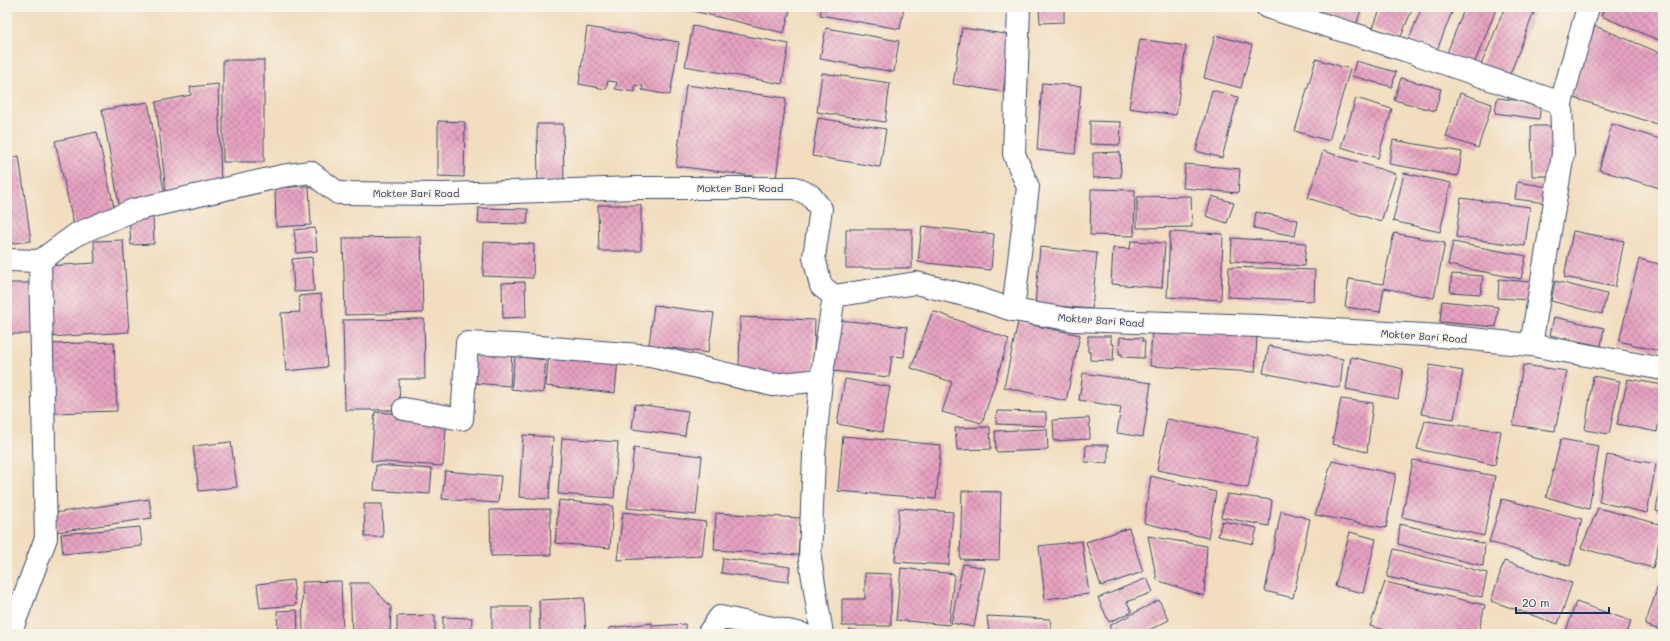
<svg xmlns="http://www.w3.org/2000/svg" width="1670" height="641" font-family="Mali,sans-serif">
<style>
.building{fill:url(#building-cross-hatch)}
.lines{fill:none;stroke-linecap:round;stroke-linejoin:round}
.minor-casing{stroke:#3b496c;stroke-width:24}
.minor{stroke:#fff;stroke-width:22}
.labels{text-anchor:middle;stroke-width:3.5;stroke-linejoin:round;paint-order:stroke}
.street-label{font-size:10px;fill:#1b2f5e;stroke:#f7f3e8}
</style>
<defs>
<pattern id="building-cross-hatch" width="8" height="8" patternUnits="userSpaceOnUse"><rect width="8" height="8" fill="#e7a2c1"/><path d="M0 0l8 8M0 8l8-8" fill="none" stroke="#ba84a0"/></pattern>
</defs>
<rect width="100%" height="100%" fill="#f7f3e8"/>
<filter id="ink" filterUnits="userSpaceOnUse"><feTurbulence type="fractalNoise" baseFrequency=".025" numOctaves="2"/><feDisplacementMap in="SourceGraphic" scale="8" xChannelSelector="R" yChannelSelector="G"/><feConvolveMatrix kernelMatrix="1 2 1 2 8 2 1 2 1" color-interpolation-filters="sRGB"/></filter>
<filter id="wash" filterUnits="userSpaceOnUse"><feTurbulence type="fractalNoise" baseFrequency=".012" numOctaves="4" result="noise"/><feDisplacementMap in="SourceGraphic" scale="16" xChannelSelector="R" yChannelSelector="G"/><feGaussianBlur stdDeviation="0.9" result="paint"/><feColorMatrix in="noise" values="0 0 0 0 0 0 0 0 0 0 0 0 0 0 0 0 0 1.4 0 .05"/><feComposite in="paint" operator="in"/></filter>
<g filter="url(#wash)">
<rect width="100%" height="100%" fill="#f2ddbe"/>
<g id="blocks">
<path class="building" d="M689 7H791L784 33 689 10Z
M822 7H904L900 29 820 15Z
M1039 7H1064V22L1040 23Z
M1323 7H1362L1356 25 1321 13Z
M1381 7H1413L1400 39 1373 28Z
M1422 7H1454L1437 50 1409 39Z
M1465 7H1497L1472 69 1445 58Z
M1505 7H1536L1507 82 1479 70Z
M1605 7H1663V42L1601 16Z
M693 26 789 44 782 84 685 66Z
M1595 26 1663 54V126L1571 97Z
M587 27 679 42 670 95 642 90 643 86 635 85V92L615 89 617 82 608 81 606 89 579 84Z
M826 28 899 41 894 72 820 59Z
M962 28 1012 35 1003 92 953 84Z
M1215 35 1252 45 1241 88 1204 78Z
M1140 39 1186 46 1176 115 1129 108Z
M1316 59 1350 69 1329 141 1295 131Z
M223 60H264V162H223Z
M1356 61 1396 72 1392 87 1352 76Z
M822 73 890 83 885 122 817 112Z
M1401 78 1441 89 1435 111 1394 100Z
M1042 83 1081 86 1075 154 1037 150Z
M218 84 221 185 166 192 156 102 191 95 190 87Z
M686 85 786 98 776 179 676 166Z
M1212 90 1238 97 1222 158 1196 151Z
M1460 93 1492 104 1478 148 1446 137Z
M1356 98 1392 109 1378 158 1341 147Z
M1497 98 1541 103 1539 119 1495 113Z
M148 102 165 196 119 204 102 110Z
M818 118 886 129 880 167 812 156Z
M438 121 465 122 464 177 438 176Z
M1090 121 1121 122 1120 145 1090 144Z
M537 124H563L564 183H538Z
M1612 124 1663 140V189L1599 170Z
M1531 126H1552L1553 176H1532Z
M97 132 115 211 74 226 55 141Z
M1393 140 1462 152 1458 176 1389 164Z
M1323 151 1396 174 1381 222 1308 198Z
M1120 152 1121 177 1093 178V153Z
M19 156 31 241 7 244V158Z
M1185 164 1240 169 1238 193 1183 188Z
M1404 173 1451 183 1440 232 1393 221Z
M1517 182 1549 187 1547 203 1515 199Z
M309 186 311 225 276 227 275 188Z
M1091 189 1135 190 1134 236 1090 235Z
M1191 196 1192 227 1137 228V197Z
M1212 196 1234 203 1227 223 1206 216Z
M1461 198 1530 207 1525 246 1456 237Z
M598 205H641V251H599Z
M479 208 528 209 527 224 478 223Z
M1256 212 1298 220 1295 236 1254 228Z
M153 214 154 244 131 245 129 215Z
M922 226 994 234 991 270 918 262Z
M315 228 317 251 297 253 294 230Z
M846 229H912V268H846Z
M1573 231 1624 241 1615 287 1564 277Z
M1170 232 1223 234 1221 300 1167 297Z
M1394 233 1445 243 1434 298 1384 288 1380 312 1345 307 1349 279 1383 284Z
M421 237 423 313 345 315 343 238Z
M1232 238 1306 243 1304 266 1231 261Z
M123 240 129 332 50 337 46 266 95 263 94 241Z
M1131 241 1165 243 1162 288 1111 284 1113 248 1130 249Z
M484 242 534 244 533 278 483 276Z
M1453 242 1526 256 1521 279 1448 265Z
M1040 247 1097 253 1092 309 1035 304Z
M312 257 314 291 294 292 292 259Z
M1639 259 1663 265V335L1659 351 1619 341Z
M1229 267 1315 270 1314 301 1228 297Z
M1452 274 1483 276 1481 294 1450 292Z
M1499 279 1530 282 1529 300 1498 298Z
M1555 281 1607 294 1602 314 1551 301Z
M525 282 526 317 503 318 502 283Z
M7 283H36L37 334H7Z
M321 294 327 367 286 371 281 313 300 312 299 296Z
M1442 301 1498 307 1496 327 1440 322Z
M654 305 714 313 708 353 649 345Z
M933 311 1009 339 982 423 942 412 952 382 911 368Z
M740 317 815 320 813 375 739 373Z
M1554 317 1604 328 1601 346 1550 335Z
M424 319 425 379H399L400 410H345L343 320Z
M839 320 907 327 904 357 892 356 889 377 833 371Z
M1018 322 1080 335 1066 401 1004 387Z
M1152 330 1257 337 1255 372 1150 366Z
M1088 336H1111V344H1114L1113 361 1090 360V352H1088Z
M1120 337 1143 338 1142 341H1145L1144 358 1121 357 1122 354H1119Z
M114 342 117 411 54 413 51 344Z
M1269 346 1343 359 1340 388 1263 373Z
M475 350 512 353 510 386 472 383Z
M549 352 618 359 615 393 546 386Z
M515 356 546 360 543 393 511 389Z
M1351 357 1403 369 1398 399 1346 389Z
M1430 365 1463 371 1454 419 1421 414Z
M1523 365 1567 371 1555 431 1513 425Z
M1083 373 1151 383 1143 437 1117 433 1121 407 1079 400Z
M1593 376 1620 381 1609 434 1585 430Z
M845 379 890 387 882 432 837 424Z
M1628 379 1663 385V396L1657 432 1617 424Z
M1341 399 1373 403 1367 452 1332 444Z
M635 404 688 411 685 436 632 429Z
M997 411 1046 412V426L996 424Z
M375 412 447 417 443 466 371 461Z
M1089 418 1090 439 1054 441 1053 420Z
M1167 419 1258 437 1248 488 1157 470Z
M1425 421 1501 431 1495 465 1417 449Z
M990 427 991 449 957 450 955 428Z
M1047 429 1048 450 996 452 995 431Z
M523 435 553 437 549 499 519 497Z
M843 436 941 445 936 499 838 491Z
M562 438 618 442 614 498 558 494Z
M1561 439 1599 446 1589 509 1546 497Z
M231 442 237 487 199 491 193 446Z
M1086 445H1108V463L1085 462Z
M634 448 702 456 696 515 627 508Z
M1607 455 1656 464 1647 513 1599 502Z
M1413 460 1495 476 1484 536 1402 517Z
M1332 461 1396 474 1386 528 1315 515Z
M376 465 432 469 430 494 374 490Z
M445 471 501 476 498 503 442 499Z
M1662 474H1663V513L1656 511Z
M1151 476 1216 492 1208 538 1144 523Z
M962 491 1001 492 999 560 960 559Z
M1227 494 1272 500 1269 526 1221 517Z
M149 499 152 518 57 532 54 513Z
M1502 499 1582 519 1570 566 1489 542Z
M559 500 613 506 610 548 555 543Z
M364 504H382L383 537H365Z
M899 508 953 512 949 565 895 562Z
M1598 508 1663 525 1653 568 1581 548Z
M550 509 551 555 491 556 490 510Z
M1281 511 1310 519 1293 598 1265 591Z
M623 512 706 522 702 556 617 560Z
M716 513 801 518 798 555 714 550Z
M1222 521 1257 528 1253 544 1218 536Z
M1400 524 1485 544 1483 566 1398 544Z
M140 527 142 546 63 554 61 534Z
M1129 528 1143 572 1101 586 1086 542Z
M1350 532 1376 539 1363 593 1335 586Z
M1148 536 1207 546 1204 596 1157 580Z
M1082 541 1089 594 1045 599 1039 546Z
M1394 549 1487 573 1482 597 1387 577Z
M723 558 790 567 788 582 721 573Z
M1504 561 1572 583 1558 624 1491 601Z
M963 564 985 568 974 627 951 623Z
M901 568 954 574 949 625 896 620Z
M865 573 891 574V626H842V599H865Z
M1147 578 1153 592 1127 602 1132 612 1109 622 1098 598Z
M293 580 296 605 260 608 257 584Z
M1660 580 1663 581V631L1645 625Z
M341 581 343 634H303L302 582Z
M1385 582 1485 605 1478 634H1402L1370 626Z
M350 583H369L391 607 390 634H352Z
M584 598 586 634H540L539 600Z
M1159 600 1169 620 1141 634H1113L1109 626Z
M1576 602 1631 621 1627 634H1565Z
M492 607H530V634H492Z
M297 610 298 634H278L277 611Z
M435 615V634H397V616Z
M987 616 1050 619 1052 634H989Z
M443 617 472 618 471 634H443Z
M652 623V626L685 624 686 634H609V628Z
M849 630 878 633V634H849Z"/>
</g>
</g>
<g filter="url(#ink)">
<use href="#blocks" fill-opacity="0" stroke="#3b496c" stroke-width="1"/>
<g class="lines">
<g class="minor-casing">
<path id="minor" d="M1267 7 1405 50 1561 103 1563 154 1531 345
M1561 103 1588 7
M7 260 40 261 77 234 134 210 282 176 310 172 338 193 443 194 636 188H795L810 195 821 209 814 257 821 286 834 296 916 283 977 298 1013 310 1074 320 1260 326 1442 336 1531 345 1663 369
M1013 310 1028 187 1014 154 1019 7
M404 409 462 419 467 343 514 345 651 356 773 385 821 380
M10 634 46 538 40 261
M708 634 720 617 802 634
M822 634 810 559 814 455 821 380 834 296"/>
</g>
<use href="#minor" class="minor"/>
</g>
</g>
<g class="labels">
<g class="street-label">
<text x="740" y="192">Mokter Bari Road</text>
<text x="416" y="197">Mokter Bari Road</text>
<text transform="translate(1101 320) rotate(4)" y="4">Mokter Bari Road</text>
<text transform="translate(1424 336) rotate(4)" y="4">Mokter Bari Road</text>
</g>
</g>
<rect width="1670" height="641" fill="none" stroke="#f7f3e8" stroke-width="24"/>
<path d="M1516 607v6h93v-6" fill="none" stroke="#1b2f5e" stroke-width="2"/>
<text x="1522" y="607" font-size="12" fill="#1b2f5e" stroke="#f7f3e8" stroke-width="3" paint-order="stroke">20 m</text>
</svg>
